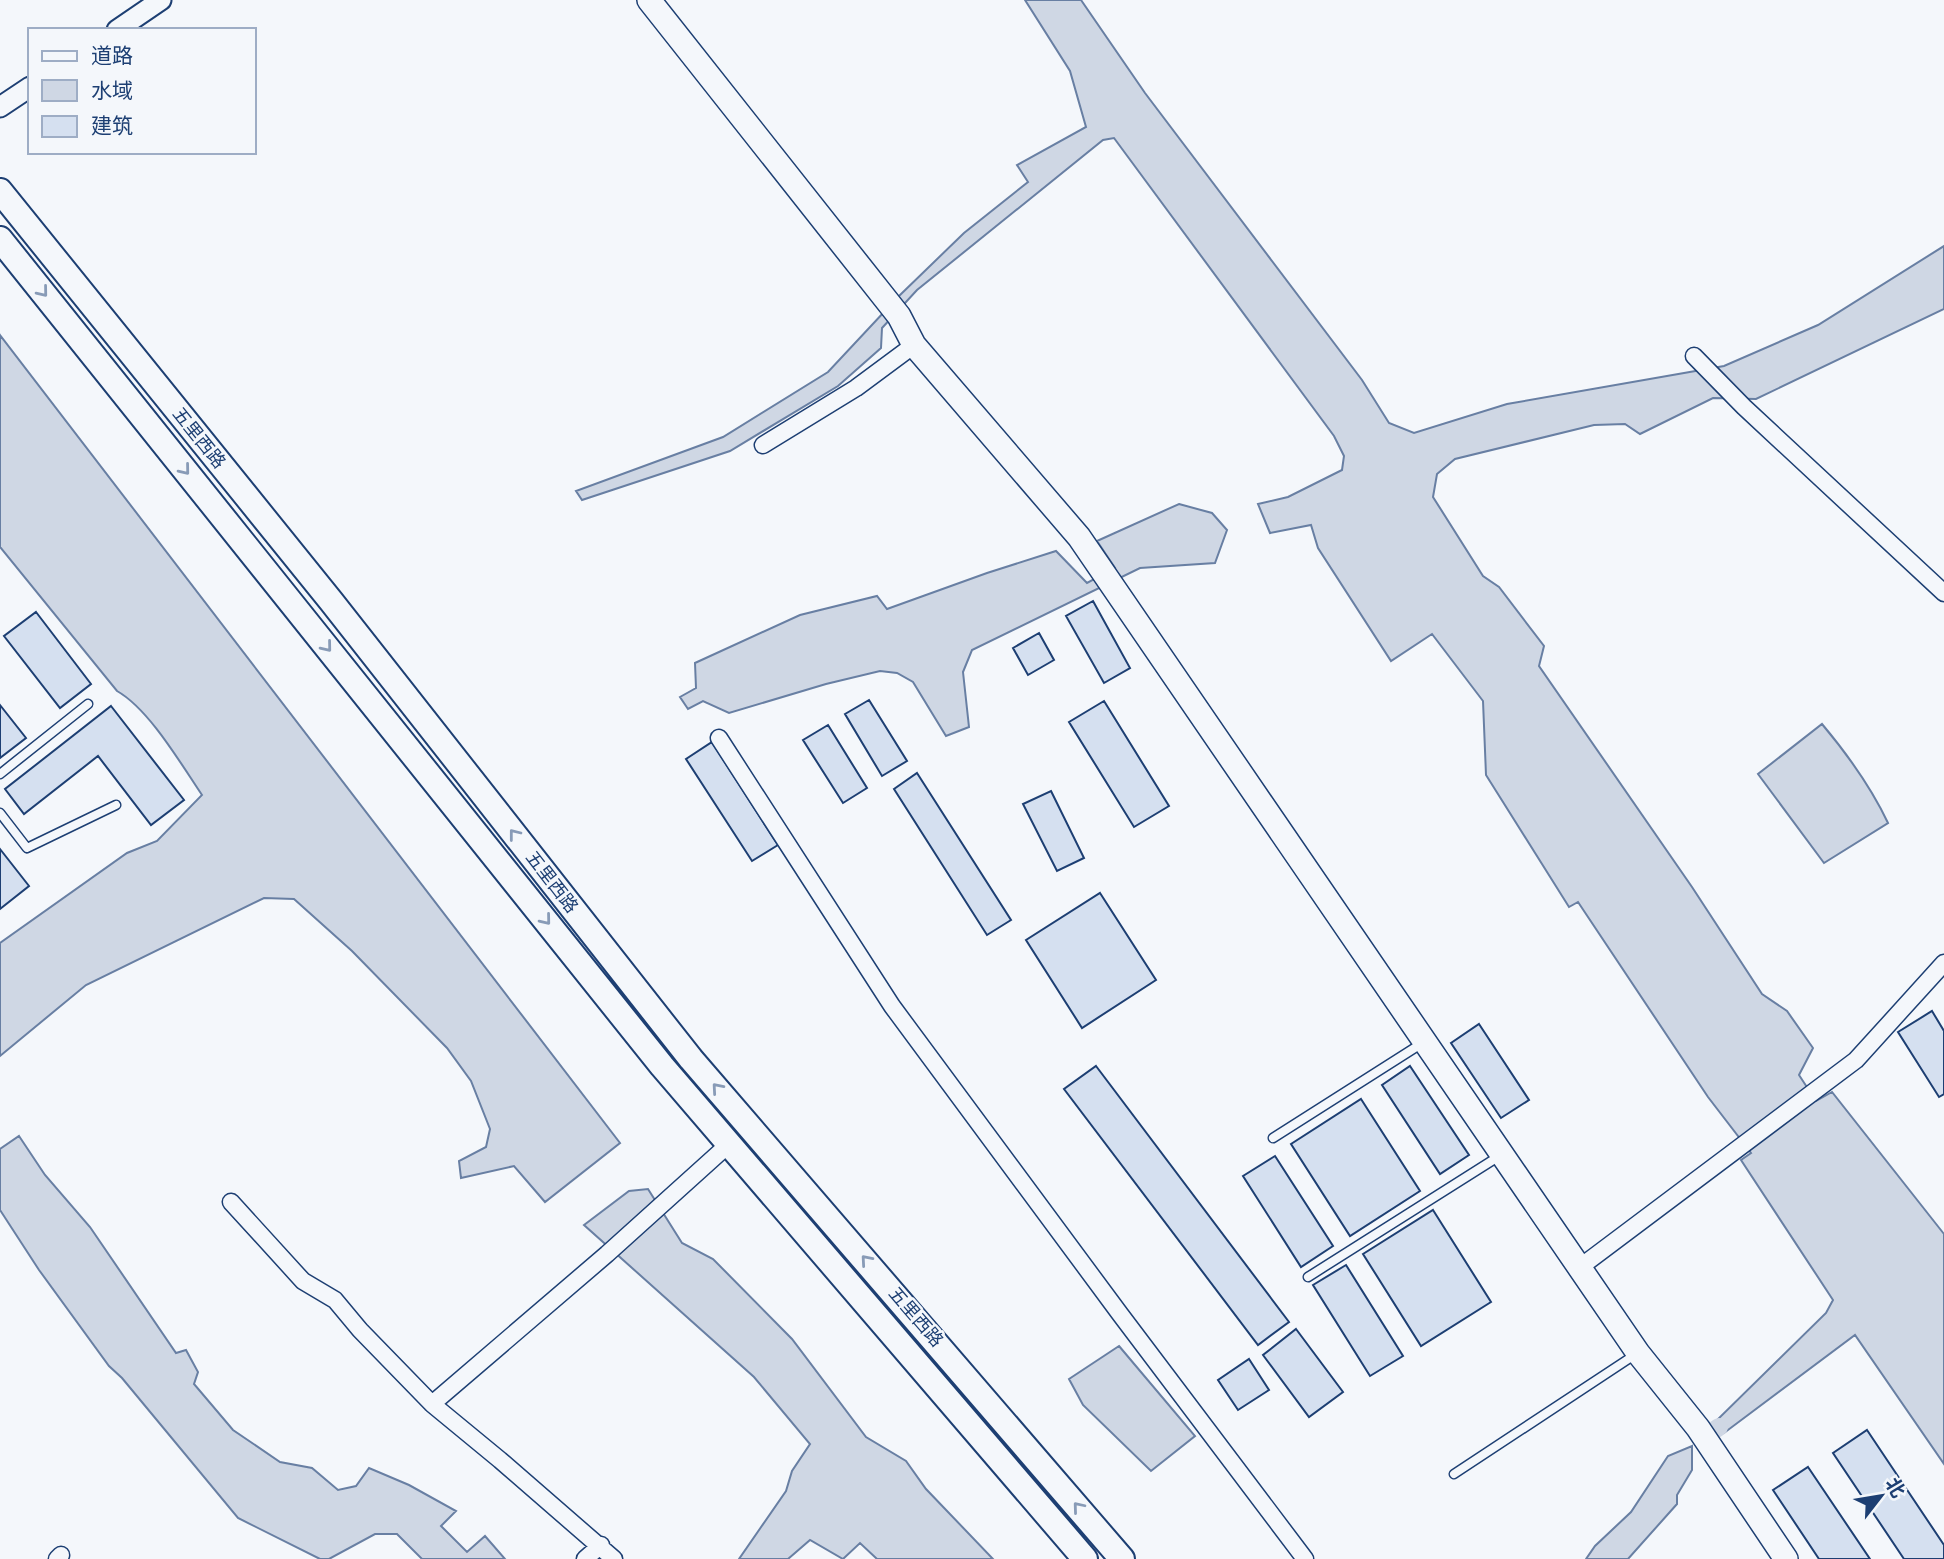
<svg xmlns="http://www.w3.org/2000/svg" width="1944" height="1559" font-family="'Titillium Web','Noto Sans SC',sans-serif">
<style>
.water{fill:#cfd7e4;stroke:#687fa3;stroke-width:2}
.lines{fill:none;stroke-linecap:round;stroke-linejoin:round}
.canal{stroke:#cfd7e4;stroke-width:18}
.building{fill:#d5e0f0;stroke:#1d3f73;stroke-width:2}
.service-casing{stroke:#1d3f73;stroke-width:11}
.minor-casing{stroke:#1d3f73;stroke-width:19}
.tertiary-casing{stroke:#1d3f73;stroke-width:23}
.secondary-casing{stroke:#1d3f73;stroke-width:26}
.primary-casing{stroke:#1d3f73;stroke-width:28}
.service{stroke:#f4f7fb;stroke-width:8}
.minor{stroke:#f4f7fb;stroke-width:16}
.tertiary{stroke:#f4f7fb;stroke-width:19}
.secondary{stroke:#f4f7fb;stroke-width:23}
.primary{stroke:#f4f7fb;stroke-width:24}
.oneway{stroke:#889bb7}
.labels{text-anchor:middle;stroke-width:5;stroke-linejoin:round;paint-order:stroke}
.street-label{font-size:18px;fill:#1d3f73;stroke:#f4f7fb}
</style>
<rect width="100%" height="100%" fill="#f4f7fb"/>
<path class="water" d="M1025 0H1081L1145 93 1362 380 1389 423 1414 433 1507 404 1724 366 1818 325 1944 246V309L1756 399 1713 398 1640 434 1625 424 1594 425 1455 459 1437 474 1433 497 1483 576 1499 587 1544 646 1539 666 1692 887 1762 994 1787 1011 1813 1048 1799 1075 1816 1101 1832 1092 1944 1234V1464L1855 1335 1724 1433 1715 1422 1826 1313 1833 1300 1741 1160 1751 1153 1708 1097 1578 902 1569 907 1486 775 1483 701 1432 634 1391 661 1318 548 1311 525 1270 533 1258 504 1288 497 1342 470 1344 456 1334 436 1114 138 1103 140 917 290 882 328 881 348 838 386 730 451 582 500 576 491 723 437 828 372 899 296 964 233 1028 182 1017 165 1086 127 1070 71Z
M0 335 620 1143 545 1202 514 1166 461 1178 459 1161 486 1147 490 1129 471 1081 447 1048 352 951 294 899 264 898 86 985 0 1056V943L127 853 157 841 202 795C181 764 149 709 117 691L0 547Z
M1179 504 1212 513 1227 530 1215 563 1140 568 972 650 963 672 969 727 946 736 913 682 897 673 880 671 826 684 729 713 703 701 688 709 680 697 696 688 695 663 800 615 877 596 887 609 987 573 1056 551 1087 583 1115 568 1097 541Z
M1822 724C1848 755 1871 787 1888 823L1824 863 1758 774Z
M19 1136 45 1175 90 1227 176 1353 186 1350 198 1372 194 1384 233 1430 280 1462 312 1468 338 1490 356 1486 369 1468 409 1485 456 1511 441 1526 467 1552 485 1536 505 1559H422L397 1534H375L329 1559H320L238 1518 122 1378 109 1366 39 1270 0 1210V1149Z
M648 1189 682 1243 713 1259 792 1339 866 1437 906 1461 926 1489 993 1559H877L860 1543 843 1559 810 1540 788 1559H739L786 1491 792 1471 810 1444 754 1377 584 1225 629 1191Z
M1119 1346 1195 1436 1151 1471 1083 1405 1069 1379Z
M1692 1446V1470L1677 1495V1504L1628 1559H1586L1595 1546 1631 1512 1668 1456Z"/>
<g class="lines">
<path class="canal" d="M1716 1429 1719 1427"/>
</g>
<path class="building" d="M1093 601 1130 668 1104 683 1066 616Z
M36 612 91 684 60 708 4 636Z
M1039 633 1054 660 1028 675 1013 648Z
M869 700 907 761 882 776 845 714Z
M1104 701 1169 806 1134 827 1069 722Z
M0 705 26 738 0 758Z
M111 706 184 800 151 825 98 756 24 814 5 789Z
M828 725 867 788 843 803 803 740Z
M712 742 778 845 752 861 686 759Z
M917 773 1011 920 987 935 894 789Z
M1051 791 1084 858 1057 871 1023 804Z
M0 849 29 886 0 909Z
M1100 893 1156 980 1082 1028 1026 940Z
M1932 1011 1944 1031V1094L1939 1097 1898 1032Z
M1479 1024 1529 1100 1501 1118 1451 1043Z
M1096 1066 1289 1322 1258 1345 1064 1089Z
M1410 1066 1469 1155 1440 1174 1382 1085Z
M1361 1099 1420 1191 1350 1236 1291 1144Z
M1275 1156 1333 1246 1301 1267 1243 1176Z
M1433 1210 1491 1302 1421 1346 1363 1254Z
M1346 1265 1403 1356 1370 1376 1313 1285Z
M1296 1329 1343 1392 1309 1417 1263 1355Z
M1249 1359 1269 1390 1238 1410 1218 1380Z
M1867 1430 1944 1545V1559H1904L1833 1453Z
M1808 1467 1870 1559H1819L1773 1490Z"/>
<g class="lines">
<g class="service-casing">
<path id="service" d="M0 774 88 704
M0 813 27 848 116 805
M1273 1138 1424 1042
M1308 1277 1501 1155
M1454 1474 1636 1354"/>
</g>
<g class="minor-casing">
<path id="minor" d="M1694 356 1744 407 1944 593
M763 445 856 388 914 345
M719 738 892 1006 1120 1314 1305 1559
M231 1202 303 1281 335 1300 360 1330 432 1404 500 1460 614 1559
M1579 1268 1856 1060 1944 963
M432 1404 607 1254 729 1144
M57 1559 61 1555
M585 1559 601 1545"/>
</g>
<g class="tertiary-casing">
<path id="tertiary" d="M117 30 161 0
M0 107 30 87"/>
</g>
<g class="secondary-casing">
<path id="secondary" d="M649 0 899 316 914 345 1079 537 1638 1353 1698 1428 1786 1559"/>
</g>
<g class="primary-casing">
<path id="primary" d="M0 191 331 601 691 1059 1122 1559
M0 239 662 1066 1085 1559"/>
</g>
<use href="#service" class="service"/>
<use href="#minor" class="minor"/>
<use href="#tertiary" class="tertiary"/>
<use href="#secondary" class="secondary"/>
<use href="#primary" class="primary"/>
</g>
<defs><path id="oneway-chevron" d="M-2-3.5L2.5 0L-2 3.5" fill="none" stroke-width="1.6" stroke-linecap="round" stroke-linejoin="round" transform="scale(1.75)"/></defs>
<g class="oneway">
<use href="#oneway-chevron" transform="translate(43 292) rotate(51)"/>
<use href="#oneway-chevron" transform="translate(185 470) rotate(51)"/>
<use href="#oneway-chevron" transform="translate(327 647) rotate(51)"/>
<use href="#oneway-chevron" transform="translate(514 834) rotate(-128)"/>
<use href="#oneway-chevron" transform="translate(546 920) rotate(51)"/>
<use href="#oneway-chevron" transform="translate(717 1088) rotate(-131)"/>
<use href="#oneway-chevron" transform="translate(866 1260) rotate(-131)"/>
<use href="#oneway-chevron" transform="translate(1078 1507) rotate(-130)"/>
</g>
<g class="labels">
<g class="street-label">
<text transform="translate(199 438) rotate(51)" y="6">五里西路</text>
<text transform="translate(552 882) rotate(52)" y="6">五里西路</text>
<text transform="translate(916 1317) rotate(49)" y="6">五里西路</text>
</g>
</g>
<rect x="28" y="28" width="228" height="126" fill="#f4f7fb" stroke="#9eadc5" stroke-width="2"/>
<rect x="42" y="51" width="35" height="10" fill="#f4f7fb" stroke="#9eadc5" stroke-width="2"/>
<text x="91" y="63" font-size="21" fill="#1d3f73">道路</text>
<rect x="42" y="80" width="35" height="21" fill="#cfd7e4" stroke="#9eadc5" stroke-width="2"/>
<text x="91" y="98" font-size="21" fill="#1d3f73">水域</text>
<rect x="42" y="116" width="35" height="21" fill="#d5e0f0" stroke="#9eadc5" stroke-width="2"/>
<text x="91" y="133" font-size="21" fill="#1d3f73">建筑</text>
<g transform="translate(1881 1496) rotate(59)" stroke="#f4f7fb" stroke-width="5" paint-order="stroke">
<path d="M0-5L12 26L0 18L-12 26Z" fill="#1d3f73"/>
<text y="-10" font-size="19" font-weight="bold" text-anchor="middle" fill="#1d3f73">北</text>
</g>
</svg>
